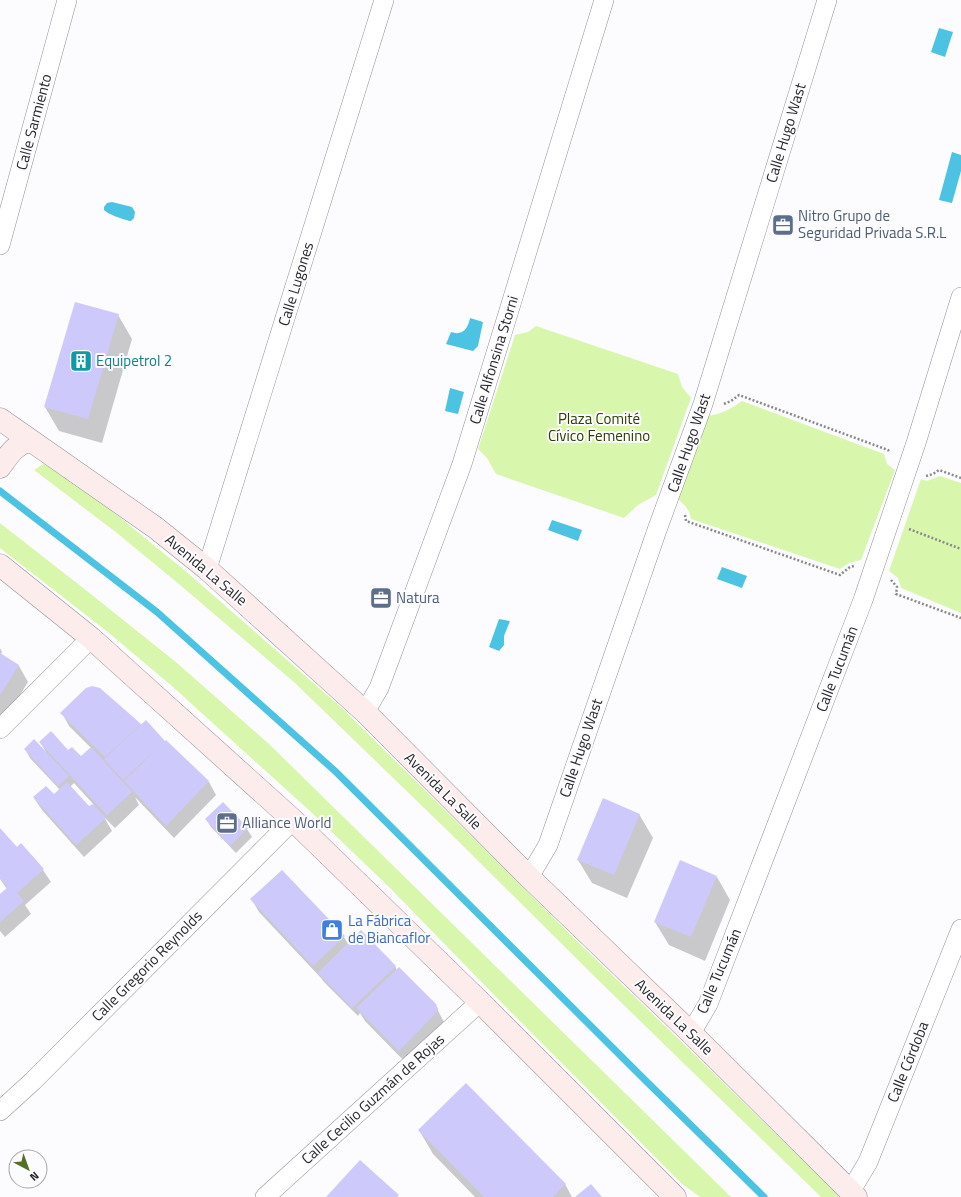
<svg xmlns="http://www.w3.org/2000/svg" width="961" height="1197" font-family="'Titillium Web',sans-serif">
<style>
.green{fill:#d8f7ad}
.water{fill:#4cc3e3}
.shadow{fill:#0003;fill-rule:evenodd}
.lines{fill:none;stroke-linecap:round;stroke-linejoin:round}
.stream{stroke:#4cc3e3;stroke-width:7}
.building{fill:#cec9fb}
.street-casing{stroke:#92919c;stroke-width:20}
.secondary-casing{stroke:#92919c;stroke-width:23}
.path{stroke:#89898c;stroke-width:2.5;stroke-dasharray:2 2;stroke-linecap:butt}
.street{stroke:#fff;stroke-width:19}
.secondary{stroke:#fceceb;stroke-width:22}
.labels{text-anchor:middle;stroke-width:4;stroke-linejoin:round;paint-order:stroke}
.street-label{font-size:15px;fill:#28282c;stroke:#fcfbfe}
.service-label{font-size:15px;fill:#4e5e75;stroke:#fcfbfe;text-anchor:start}
.culture-label{font-size:15px;fill:#0d838f;stroke:#fcfbfe;text-anchor:start}
.park-label{font-size:15px;fill:#2c3f01;stroke:#fcfbfe}
.shop-label{font-size:15px;fill:#366cbe;stroke:#fcfbfe;text-anchor:start}
</style>
<rect width="100%" height="100%" fill="#fcfbfe"/>
<path class="green" d="M536 326 678 374 682 387 691 398 656 495 638 505 624 518 496 474 487 458 478 449 515 335 528 332Z
M742 401 884 454 887 464 895 470 861 560 849 563 840 569 691 519C689 508 684 504 676 498L708 416C721 414 731 409 742 401Z
M45 463 117 515 189 574 343 709 580 944 694 1054 840 1197H821L594 976 450 833 295 683 186 590 117 533 34 470Z
M940 476 961 483V613L901 588 898 578 889 571 921 479 927 481Z
M0 523 92 595 177 663 269 744 731 1197H700L681 1183 500 1001 391 889 311 812 173 687 109 633 0 548Z"/>
<path class="water" d="M939 28 953 32 945 57 931 52Z
M952 152 961 155V171L952 203 939 200Z
M112 202 132 207 135 212 134 218 131 221C127 221 107 214 104 210V207L107 203Z
M470 318 483 322 478 346 473 351 446 344 451 332C462 336 468 329 470 318Z
M450 388 464 392 458 414 445 411Z
M552 520 582 530 578 541 548 530Z
M722 567 747 576 742 588 717 579Z
M499 619 510 621 504 636V645L499 651 489 647Z"/>
<path class="shadow" d="M118 315 132 339 102 443 59 431 45 407Z
M0 648 2 652 1 654 19 666 28 682 5 720 0 717Z
M62 713 140 724 164 742H166L209 782 216 795 174 838 135 797 139 805 115 828 104 817 112 831 84 857 42 810 34 798 54 795 60 790 30 758 25 749 46 752 40 742 68 751 81 758 91 748 69 726ZM74 783 94 805 88 807 70 787Z
M223 803 247 829 252 837 236 853 211 827 206 819Z
M639 814 653 838 627 898 592 883 578 860Z
M0 830 16 848 21 844 43 870 51 882 25 905 31 914 5 937 0 931V895L7 889 0 879Z
M282 871 344 937 348 944 395 966 397 970 435 1005 444 1022 406 1063 365 1021 360 1013 358 1016 324 982 321 978 259 912 252 900Z
M717 877 730 900 705 961 669 945 655 922Z
M419 1130 565 1184 572 1197H475L433 1154Z"/>
<g class="lines">
<path class="stream" d="M0 491 157 612 335 771 648 1083 764 1197"/>
</g>
<path class="building" d="M75 302 119 314 88 419 44 407Z
M0 653 19 665 0 695Z
M92 686 100 688 141 724 105 757 60 713 86 688Z
M146 720 165 741 166 740 209 781 166 826 124 781 161 745 123 780 104 759Z
M51 731 68 750 72 747 81 756 91 747 132 792 107 815 39 742Z
M34 739 69 776 58 786 24 749Z
M67 782 89 806 93 804 106 818 76 845 33 797 46 786 54 794Z
M603 798 640 814 614 875 577 860Z
M223 802 248 828 230 846 205 819Z
M0 828 17 847 21 843 44 869 17 893 24 901 0 922V894L8 887 0 878Z
M680 860 717 876 691 937 654 922Z
M282 870 345 936 313 966 250 899Z
M361 930 396 966 352 1008 318 973Z
M399 967 436 1004 438 1009 436 1013 399 1051 356 1008Z
M466 1083 566 1184 552 1197H484L418 1130Z
M360 1160 399 1195 397 1197H326Z
M591 1184 602 1197H575Z"/>
<g class="lines">
<g class="street-casing">
<path id="street" d="M0 245 67 0
M207 569 384 0
M365 712 379 688 462 464 604 0
M0 729 91 638
M529 877 548 845 657 530 703 404 827 0
M691 1033 708 1004 863 600 916 443 961 297
M0 1111 33 1081 293 820
M850 1192 868 1162 961 929
M265 1197 480 1002"/>
</g>
<g class="secondary-casing">
<path id="secondary" d="M0 419 156 528 207 569 365 712 529 877 691 1033 856 1197
M0 467C9 455 15 444 30 441
M0 565 91 638 293 820 480 1002 675 1197"/>
</g>
<path class="path" d="M724 404 731 401 739 395 888 450 890 453
M926 476 933 474 939 470 961 478
M685 515 686 521 840 575 850 567 854 566
M909 529 961 549
M891 580 897 587 896 594 961 618"/>
<use href="#street" class="street"/>
<use href="#secondary" class="secondary"/>
</g>
<defs>
<g id="office-square" transform="scale(1.15)"><rect x="-9" y="-9" width="18" height="18" rx="4" fill="#5c6f8a" stroke="#fcfbfe"/><path d="M-6-3h4V-5.5h4V-3h4V5H-6ZM-1-4.5V-3h2v-1.5ZM-6 0V1H6V0Z" fill="#fff"/></g>
<g id="building-square" transform="scale(1.15)"><rect x="-9" y="-9" width="18" height="18" rx="4" fill="#0f9aa8" stroke="#fcfbfe"/><path d="M-4-6H4V6H1V3H-1V6H-4ZM-2.5-4.3h1.7v1.8h-1.7ZM.8-4.3h1.7v1.8H.8ZM-2.5-1h1.7V.8h-1.7ZM.8-1h1.7V.8H.8Z" fill="#fff"/></g>
<g id="shop-square" transform="scale(1.15)"><rect x="-9" y="-9" width="18" height="18" rx="4" fill="#3f7fe0" stroke="#fcfbfe"/><path d="M-5-2.5h2.3a2.7 3.5 0 0 1 5.4 0H5L5.5 6h-11ZM-1.5-2.5h3a1.5 2.3 0 0 0-3 0Z" fill="#fff"/></g>
</defs>
<g fill-rule="evenodd">
<use href="#office-square" x="783" y="225"/>
<use href="#building-square" x="81" y="361"/>
<use href="#office-square" x="381" y="598"/>
<use href="#office-square" x="227" y="823"/>
<use href="#shop-square" x="332" y="930"/>
</g>
<g class="labels">
<g class="street-label">
<text transform="translate(34 122) rotate(-75)" y="5">Calle Sarmiento</text>
<text transform="translate(786 133) rotate(-73)" y="5">Calle Hugo Wast</text>
<text transform="translate(296 284) rotate(-73)" y="5">Calle Lugones</text>
<text transform="translate(494 360) rotate(-73)" y="5">Calle Alfonsina Storni</text>
<text transform="translate(689 443) rotate(-71)" y="5">Calle Hugo Wast</text>
<text transform="translate(206 570) rotate(40)" y="5">Avenida La Salle</text>
<text transform="translate(837 669) rotate(-69)" y="5">Calle Tucumán</text>
<text transform="translate(581 748) rotate(-71)" y="5">Calle Hugo Wast</text>
<text transform="translate(443 791) rotate(45)" y="5">Avenida La Salle</text>
<text transform="translate(147 966) rotate(-45)" y="5">Calle Gregorio Reynolds</text>
<text transform="translate(719 971) rotate(-67)" y="5">Calle Tucumán</text>
<text transform="translate(674 1017) rotate(44)" y="5">Avenida La Salle</text>
<text transform="translate(908 1062) rotate(-68)" y="5">Calle Córdoba</text>
<text transform="translate(373 1099) rotate(-42)" y="5">Calle Cecilio Guzmán de Rojas</text>
</g>
<g class="service-label">
<text x="798" y="221">Nitro Grupo de<tspan x="798" dy="17">Seguridad Privada S.R.L</tspan></text>
<text x="396" y="603">Natura</text>
<text x="242" y="828">Alliance World</text>
</g>
<g class="culture-label">
<text x="96" y="366">Equipetrol 2</text>
</g>
<g class="park-label">
<text x="599" y="424">Plaza Comité<tspan x="599" dy="17">Cívico Femenino</tspan></text>
</g>
<g class="shop-label">
<text x="348" y="926">La Fábrica<tspan x="348" dy="17">de Biancaflor</tspan></text>
</g>
</g>
<g transform="translate(28 1169) rotate(139)"><circle r="19" fill="#fcfbfe" stroke="#a7a7aa"/>
<path d="M0-3L7 15L0 10L-7 15Z" fill="#537126"/>
<text y="-6" font-size="11" font-weight="bold" text-anchor="middle" fill="#28282c">N</text>
</g>
</svg>
